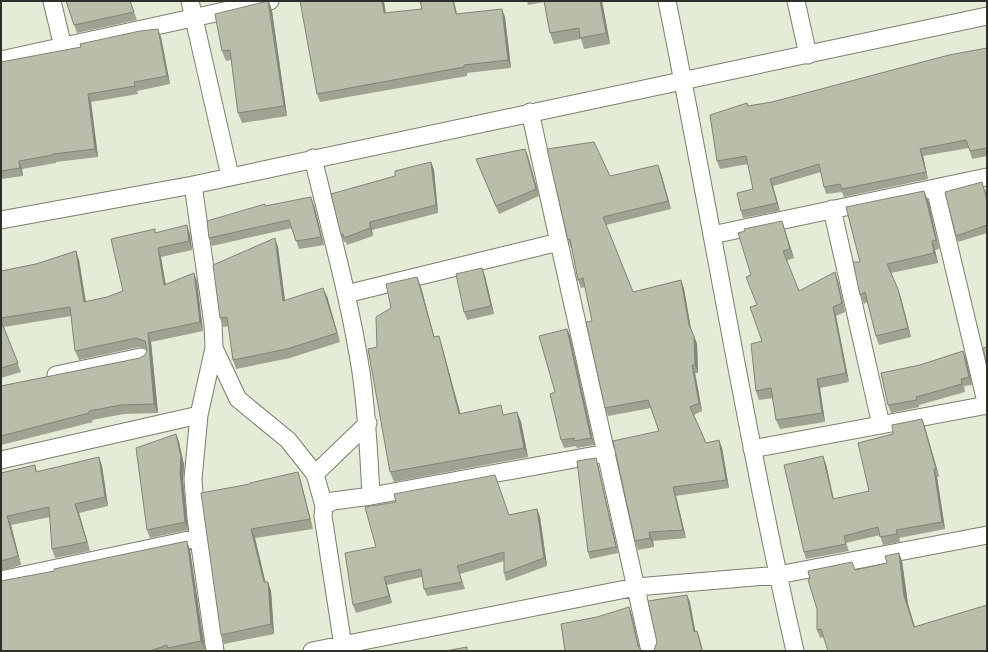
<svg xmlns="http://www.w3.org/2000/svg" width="988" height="652" font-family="'Roboto Serif',serif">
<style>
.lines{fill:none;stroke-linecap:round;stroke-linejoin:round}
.street-casing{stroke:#797f6c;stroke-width:19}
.street{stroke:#fff;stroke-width:17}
.wall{fill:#9ea392}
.shaded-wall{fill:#818577}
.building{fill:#b8beaa;stroke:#818577}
</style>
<rect width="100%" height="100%" fill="#e4ebd6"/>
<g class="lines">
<g class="street-casing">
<path id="street" d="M52 1 63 47
M190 1 230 176
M667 1C711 217 746 436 795 651
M796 1 808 55
M1 60 270 1
M530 112 650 651
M313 158C330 229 350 300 361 372 367 413 369 454 371 496
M193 185 213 324 214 348 199 415 193 479 196 518 215 651
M935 188 987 406
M832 209 881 425
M1 220 193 185 987 16
M712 235 987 177
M346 294 559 242
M214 348 238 399 288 440 315 474 324 506 323 516 343 646 342 651
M56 375 141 357
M752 449 987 405
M1 460 199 415
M315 474 368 423
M324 506 333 501 371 496 607 453
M1 580 198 538
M312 651 636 587 778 575 987 535"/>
</g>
<use href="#street" class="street"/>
</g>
<path class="wall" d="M66 1H130L137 20 77 33Z
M269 1 272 11 287 116 242 123 238 113 231 60 226 61 222 51Z
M527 1H602L610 44 584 49 581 39 554 44 550 33 544 2 528 5Z
M386 13 457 14 505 17 511 68 467 73V76L320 102 317 94Z
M161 37 170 84 137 91 138 94 91 102 98 157 56 162V163L22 169 23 176 1 179V62Z
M987 48V156L972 159 969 148 923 156 928 179 844 197 842 192 826 194 824 187 821 172 773 186 780 211 743 218 741 211 753 189 748 164 720 169 717 161 747 103 748 106 772 102Z
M528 156 539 196 499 214 476 159Z
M431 162 434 170 438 213 372 230 373 236 347 245 346 242H344L341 235 395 176Z
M661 173 671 209 606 225 633 292 681 280 684 289 691 330 694 336 697 344 698 373H695L702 411 694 415 706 443 719 440 722 448 729 488 676 496 686 538 653 541 654 547 638 550 635 541 659 431 651 408 608 416 605 408 592 321 585 287 581 288 578 280 572 248H571L568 240Z
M985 189 987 197V233L958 242 956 236Z
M928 200 939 249 935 250 938 263 891 273 901 298 911 337 879 345 876 336 867 302 864 304 860 295Z
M314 205 324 245 299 249 292 228 212 246 209 238 265 206Z
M782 221 794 258 786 261 799 291 838 281 845 312 836 316 849 382 820 388 825 422 780 429 776 420 773 398 759 400 756 391 762 341 757 305 751 275Z
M156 233 190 234 192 250 161 257 166 285 194 273 197 282 203 331 151 342 158 413 124 414 92 420 93 422 1 445V386L140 358 145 355 147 351V350L139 347 79 360 75 351 71 316 4 327 21 372 1 378V271L36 264 76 251 79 260 86 302 107 297 123 291Z
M278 247 285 300 327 296 340 342 290 358 236 369 233 360 229 326 223 327 220 318Z
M482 268 485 276 494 314 467 320 464 312Z
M417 277 421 287 434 337 442 346 460 414 504 415 517 412 521 422 528 457 394 482 390 472 377 347Z
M567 329 570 336 594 445 577 448 576 446 564 448 561 440 555 392Z
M963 351 966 359 972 385 964 386 965 392 919 405V407L891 413 888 405 920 365Z
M922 419 939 476 937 477 945 529 899 538 900 542 883 545 880 535 846 543 849 551 806 559 804 552 826 464 834 499 869 491 893 434Z
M176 434 179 442 184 465 183 480 188 530 150 538 147 530Z
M99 457 102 466 108 506 79 513 90 551 55 558 52 549 50 517 11 525 21 565 1 571V473L35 465 37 472Z
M596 458 598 465 618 553 590 559 588 552Z
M298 472 301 482 313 529 255 538 265 582H268L271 591 274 634 224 644 221 635 250 484Z
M537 509 540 517 547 566 506 581 504 573V561L460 574 465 589 427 596 424 589 422 577 387 585 392 603 356 613 353 605 376 547 509 515Z
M190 550 205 650 199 651H1Z
M899 553 902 561 908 604 915 627 987 651 824 637 820 638 817 630V609L855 570 887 563Z"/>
<path class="shaded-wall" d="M269 1 272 11 287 116 284 106Z
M382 1H384L387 21 384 13Z
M453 1H454L459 23 456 14Z
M600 1H602L610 44 606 33Z
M502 9 505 17 511 68 508 60Z
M158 29 161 37 170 84 167 76Z
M88 94 91 102 98 157 95 149Z
M525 149 528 156 539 196 536 189Z
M920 149 923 156 928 179 926 172Z
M19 161 22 169 23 176 20 168Z
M431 162 434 170 438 213 436 205Z
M658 165 661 173 671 209 668 201Z
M770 179 773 186 780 211 777 203Z
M924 191 928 200 939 249 936 240Z
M311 197 314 205 324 245 321 237Z
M782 221 785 230 794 258 790 249Z
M370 222 372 230 373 236 370 228Z
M187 225 190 234 192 250 189 241Z
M275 238 278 247 286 309 283 301Z
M932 241 935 250 938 263 934 253Z
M158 248 161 257 167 294 164 285Z
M76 251 79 260 87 311 84 302Z
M482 268 485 276 494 314 491 306Z
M835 272 838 281 845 312 842 303Z
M194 273 197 282 203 331 200 322Z
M417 277 421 287 437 347 434 337Z
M681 280 684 289 692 334 689 325Z
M323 288 327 296 340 342 337 333Z
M898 289 901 298 911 337 908 328Z
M833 307 836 316 849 382 846 373Z
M567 329 570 336 594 445 591 438Z
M148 333 151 342 158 413 154 404Z
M439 336 442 346 463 423 459 414Z
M694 336 697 344 698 373 695 365Z
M963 351 966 359 972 385 969 377Z
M692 365 695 373 702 411 699 403Z
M817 379 820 388 825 422 822 413Z
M517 412 521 422 528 457 524 448Z
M922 419 925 427 939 476 936 469Z
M176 434 179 442 184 465 183 480 188 530 185 522Z
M719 440 722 448 729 488 726 480Z
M823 456 826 464 835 507 833 499Z
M99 457 102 466 108 506 105 497Z
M596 458 598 465 618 553 616 547Z
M934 469 937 477 945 529 942 522Z
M298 472 301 482 313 529 310 519Z
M673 487 676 496 686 538 683 530Z
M75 504 79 513 90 551 87 542Z
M537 509 540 517 547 566 544 558Z
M7 516 11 525 21 565 18 556Z
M251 529 255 538 268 592 264 582Z
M896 530 899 538 900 542 897 534Z
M649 532 653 541 654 547 650 538Z
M187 541 190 550 205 650 201 641Z
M899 553 902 561 908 604 917 635 904 596Z
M384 577 387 585 392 603 389 596Z
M268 582 271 591 274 634 271 624Z
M687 595 690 602 697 640 694 632Z
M629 607 632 615 640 651 638 646Z
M697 631 700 639 703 651H702Z"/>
<path class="building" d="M66 1H130L134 12 74 25Z
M268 1 284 106 238 113 230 50 222 51 215 14Z
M300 1H382L384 13 422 9 420 1H453L456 14 502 9 508 60 464 65V67L317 94Z
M544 1H600L606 33 580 38 579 28 550 33Z
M158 29 167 76 134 82 135 86 88 94 95 149 53 154V155L19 161 20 168 1 171V62L81 47 80 44 140 31Z
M987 48V148L970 151 966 140 920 149 926 172 842 189 840 184 824 187 819 164 770 179 777 203 741 211 737 193 753 189 746 156 717 161 710 115 747 103 748 106 772 102 949 55Z
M594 142 610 176 658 165 668 201 603 217 633 292 681 280 689 325 694 336 695 365H692L699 403 690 407 706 443 719 440 726 480 673 487 683 530 649 532 650 538 635 541 613 441 659 431 648 400 605 408 586 322 592 321 583 278 578 280 570 239 568 240 547 149Z
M525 149 536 189 496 206 476 159Z
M431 162 436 205 370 222V228L344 238 343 234 341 235 331 194 395 176V171Z
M982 182 987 200V225L956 236 945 192Z
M924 191 936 240 932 241 934 253 887 264 898 289 908 328 876 336 865 292 860 295 853 262H860L846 207Z
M311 197 321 237 296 241 289 220 209 238 207 221 265 204V206Z
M782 221 790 249 783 251 799 291 835 272 842 303 833 307 846 373 817 379 822 413 776 420 771 388 756 391 751 344 762 341 750 307 757 305 746 277 751 275 738 233 745 231 744 229Z
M187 225 189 241 158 248 164 285 194 273 200 322 148 333 154 404 121 405 89 411V413L1 436V386L140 358 145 355 147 351 145 341 136 338 75 351 70 307 1 318V271L36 264 76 251 84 302 107 297 123 291 111 239 155 229V233Z
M275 238 283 301 323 288 337 333 287 349 233 360 227 317 220 318 213 265Z
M482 268 491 306 464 312 456 274Z
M417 277 434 337 439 336 459 414 501 405 503 415 517 412 524 448 390 472 368 349 377 347 376 317 391 308 386 284Z
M1 321 18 363 1 368Z
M567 329 591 438 574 441V438L561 440 550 394 555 392 539 336Z
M987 347V367L983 348Z
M963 351 969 377 961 379 962 384 916 397 917 400 888 405 881 373 920 365Z
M922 419 936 469H934L942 522 896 530 897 534 880 537 878 527 844 536 846 544 804 552 784 465 823 456 833 499 869 491 858 443 893 434 892 425Z
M176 434 181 457 180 472 185 522 147 530 136 448Z
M99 457 105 497 75 504 87 542 52 549 49 507 7 516 18 556 1 561V473L35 465 36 472Z
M596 458 616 547 588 552 577 461Z
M298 472 310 519 251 529 264 582H268L271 624 221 635 201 493 250 484V483Z
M495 475 509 515 537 509 544 558 504 573V552L457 566 462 582 424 589 421 569 384 577 389 596 353 605 345 553 376 547 365 507 396 502 394 494Z
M187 541 201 641 168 648 167 645 150 651H1V581L54 571V569Z
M899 553 904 596 914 627 987 605V651H828L821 629 817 630V609L808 580 810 579 808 571 852 562 855 570 887 563 885 556Z
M687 595 694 632 697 631 702 651H653L654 650 657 642 648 601Z
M629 607 638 646 642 651H565L561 624 597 617Z
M467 647V651H445Z"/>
<rect width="988" height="652" fill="none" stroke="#2d3028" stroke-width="4"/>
</svg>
